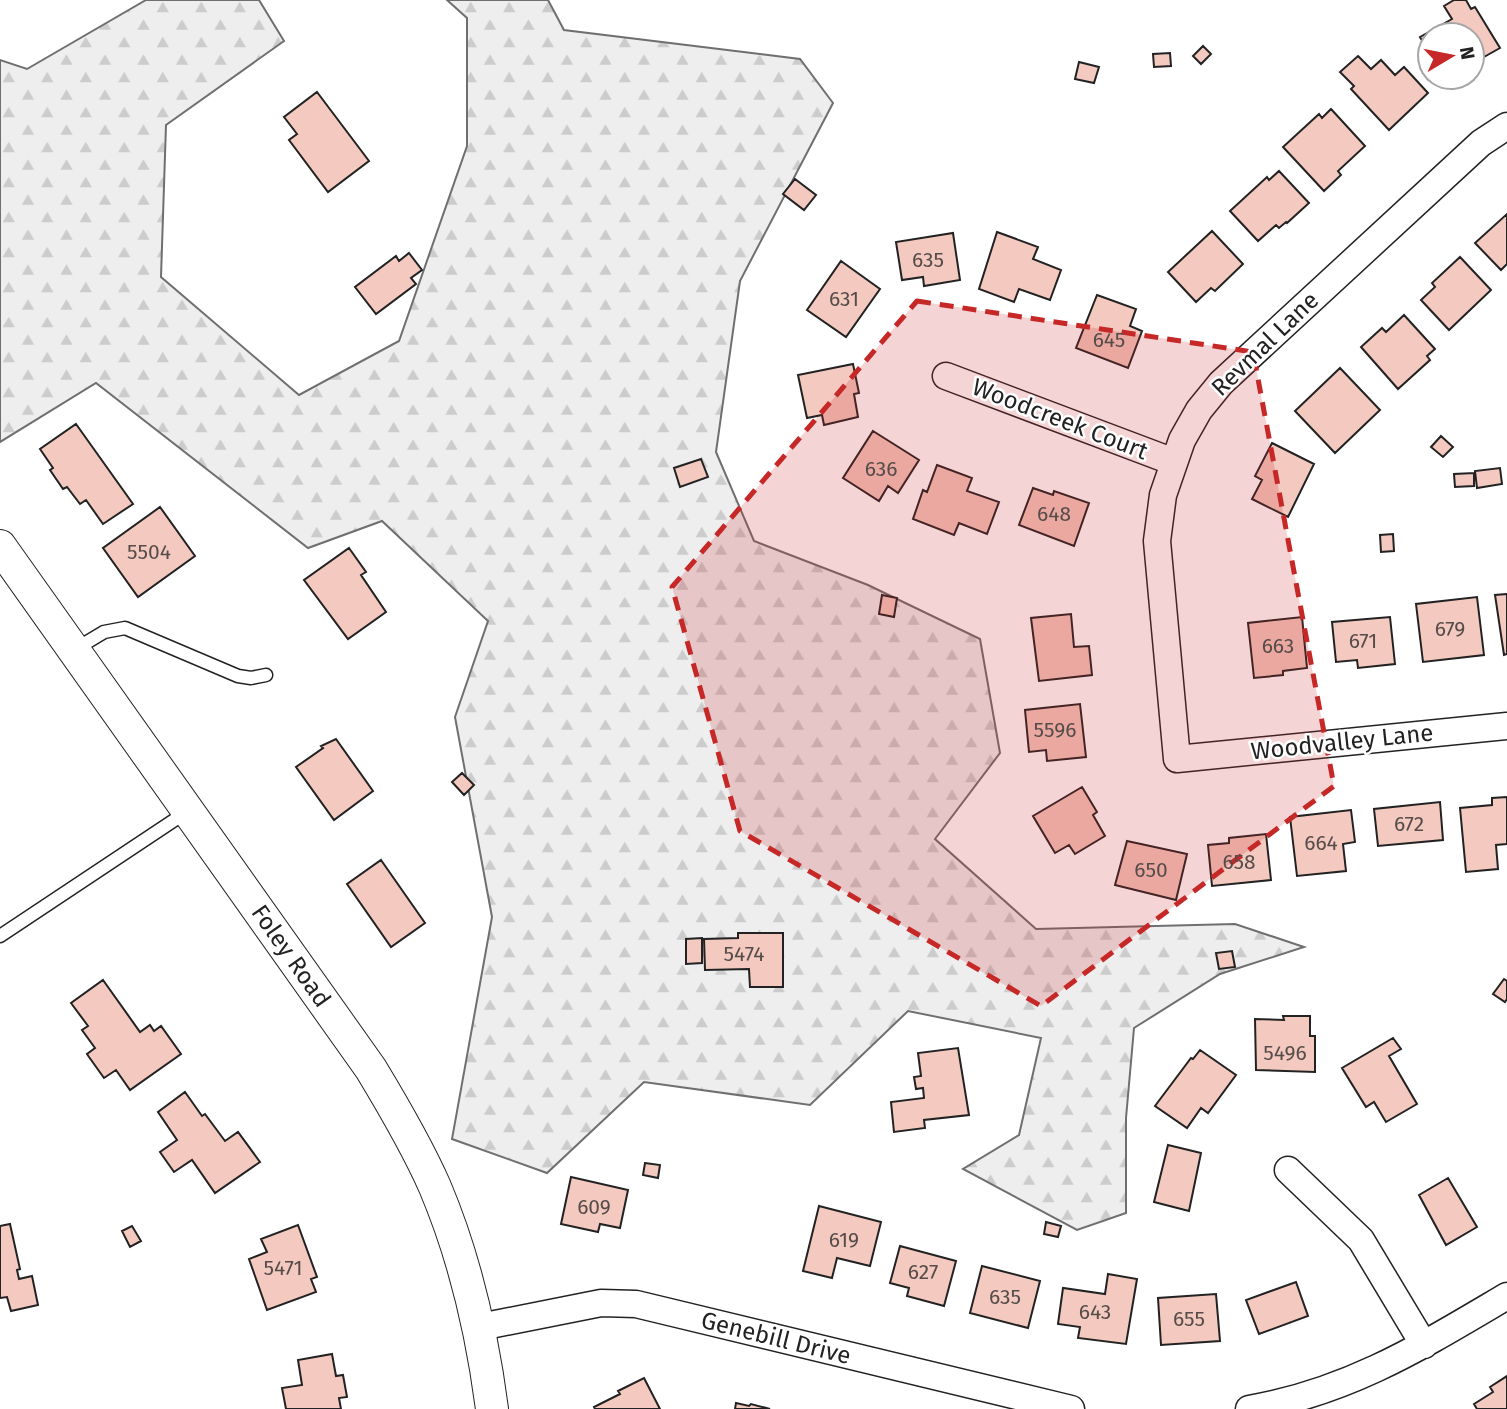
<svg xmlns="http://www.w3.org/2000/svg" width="1507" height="1409" font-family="'Fira Sans',sans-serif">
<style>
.forest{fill:url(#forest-firs);stroke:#6f6f6f;stroke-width:2}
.building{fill:#f3c9c0;stroke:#222;stroke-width:2}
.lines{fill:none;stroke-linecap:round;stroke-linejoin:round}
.service-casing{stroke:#222;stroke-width:15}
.minor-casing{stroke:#222;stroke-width:29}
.tertiary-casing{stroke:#222;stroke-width:34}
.service{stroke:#fff;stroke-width:12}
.minor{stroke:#fff;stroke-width:26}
.tertiary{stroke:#fff;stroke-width:32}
.marked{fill:#c62828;fill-opacity:0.2;stroke:#c62828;stroke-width:5;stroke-dasharray:14 9;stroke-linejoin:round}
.labels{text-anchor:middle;stroke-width:5;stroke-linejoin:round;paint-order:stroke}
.number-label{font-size:21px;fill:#564c4a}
.street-label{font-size:24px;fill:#222;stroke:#fff}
</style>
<defs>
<pattern id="forest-firs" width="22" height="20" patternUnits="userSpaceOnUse" patternTransform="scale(1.75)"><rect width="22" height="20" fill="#eee"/><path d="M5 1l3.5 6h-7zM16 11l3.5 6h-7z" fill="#ccc"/></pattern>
</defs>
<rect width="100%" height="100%" fill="#fff"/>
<path class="forest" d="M146 0H259L284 41 166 125 161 277 299 395 399 341 467 146V18L447 0H548L564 30 800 59 833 103 740 281 716 452 754 541 868 585 980 639 1000 753 935 839 1036 929 1235 924 1304 947 1220 974 1134 1028 1126 1118V1213L1077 1230 963 1169 1019 1135 1041 1038 908 1011 810 1105 644 1082 547 1173 452 1139 492 917 455 717 488 621 382 521 308 548 96 383 0 442V60L27 69Z"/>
<path class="building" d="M1454 0H1466L1471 9 1475 7 1500 48 1475 62 1472 61V35H1430V54L1420 37 1452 19 1444 6Z
M1203 46 1211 54 1201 64 1193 56Z
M1170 53 1171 66 1154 67 1153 54Z
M1358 56 1371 69 1381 60 1395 75 1404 67 1428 93 1389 130 1351 89 1354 86 1340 72Z
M1079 62 1099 67 1094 83 1075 79Z
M317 92 369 161 328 192 289 140 297 134 284 117Z
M1331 109 1365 146 1338 171 1341 175 1324 191 1283 147 1319 114 1322 118Z
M1279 171 1309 203 1287 223 1286 222 1279 228 1276 225 1258 241 1230 211 1267 177 1269 180Z
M795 179 816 195 804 210 783 194Z
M1507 214V264L1501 270 1475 243Z
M1212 231 1243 264 1215 291 1211 288 1196 302 1168 272Z
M997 232 1038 247 1033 259 1061 270 1050 300 1019 289 1014 302 979 289Z
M953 233 960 280 924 286 923 277 902 280 896 242Z
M409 253 422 270 411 278 416 284 376 314 355 287 396 256 399 261Z
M1460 257 1491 290 1449 330 1421 300 1435 287 1432 283Z
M841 261 880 289 846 337 807 310Z
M1097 295 1136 309 1130 326 1142 331 1128 368 1076 348Z
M1404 315 1435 349 1427 356 1430 360 1398 389 1361 347 1382 328 1386 332Z
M853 364 859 393 854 394 858 417 824 425 822 415 807 418 798 375Z
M1340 368 1380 410 1335 453 1295 411Z
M76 424 133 504 103 524 86 500 80 504 67 487 63 489 50 470 53 468 40 449Z
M873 431 919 460 898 493 888 486 879 501 843 478Z
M1441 436 1453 447 1443 457 1431 447Z
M1272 443 1314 464 1288 517 1252 499 1262 480 1255 476Z
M701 459 708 477 680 487 674 468Z
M937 465 972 478 967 491 999 502 987 534 959 523 954 535 913 519 923 490 927 492Z
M1500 468 1502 484 1477 488 1475 471Z
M1474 473V486L1455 487 1454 474Z
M1033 488 1053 495 1054 491 1089 503 1074 546 1019 525Z
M160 507 195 556 138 597 103 548Z
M1393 534 1394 551 1381 552 1380 535Z
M349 548 366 572 361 575 386 612 348 639 304 580Z
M1507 594V654L1504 655 1495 595Z
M882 595 897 598 894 617 879 614Z
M1477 597 1484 655 1423 662 1416 604Z
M1071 614 1074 647 1089 646 1092 675 1039 681 1031 618Z
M1302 617 1307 668 1283 671V675L1254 678 1248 623Z
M1390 617 1395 664 1358 668 1357 660 1336 662 1332 622Z
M1080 704 1086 757 1047 761 1046 750 1029 752 1025 710Z
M336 739 373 791 334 820 296 767 323 748 321 746Z
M462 773 474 785 464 795 452 782Z
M1082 787 1097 812 1093 815 1105 836 1075 854 1069 845 1055 853 1033 816Z
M1507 797V844L1496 845 1498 869 1466 872 1460 808 1492 805V798Z
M1440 802 1443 840 1378 846 1374 809Z
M1351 810 1355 842 1343 844 1346 871 1297 876 1290 817Z
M1266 834 1271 880 1212 886 1208 845 1229 843V838Z
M1127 841 1187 854 1176 900 1115 885Z
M381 860 425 923 391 947 347 884Z
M738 933H783V987H750L749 969 705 970 704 939 738 938Z
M702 938V963L686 964V939Z
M1232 951 1235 967 1219 969 1216 953Z
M1504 979 1507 981V999L1505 1002 1493 994Z
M103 980 140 1032 150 1025 154 1031 161 1026 181 1054 130 1090 116 1070 104 1078 89 1057 87 1054 95 1048 82 1030 88 1026 71 1003Z
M1283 1016H1310V1036H1315V1072L1256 1070 1255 1019 1284 1020Z
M1393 1038 1401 1049 1389 1056 1417 1104 1386 1122 1374 1102 1366 1107 1342 1068Z
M958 1048 969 1115 924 1120 925 1128 894 1132 891 1102 924 1098 923 1088 916 1089 914 1077 921 1076 918 1053Z
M1200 1050 1236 1075 1208 1113 1201 1108 1187 1128 1155 1106 1191 1058 1193 1059Z
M185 1092 202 1116 205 1114 225 1141 238 1132 260 1162 215 1193 192 1160 174 1172 160 1152 177 1140 158 1112Z
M1168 1145 1201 1153 1189 1211 1154 1202Z
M645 1163 660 1165 658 1178 643 1175Z
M571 1177 628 1190 620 1228 600 1224 598 1232 561 1224Z
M1448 1178 1477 1227 1446 1245 1419 1195Z
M819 1206 881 1222 870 1266 837 1258 832 1278 803 1271Z
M1046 1222 1061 1226 1058 1237 1044 1234Z
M10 1224 20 1269 17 1270 19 1279 32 1276 38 1305 11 1311 7 1297 0 1298V1226Z
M298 1225 317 1277 311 1279 316 1292 267 1310 249 1259 267 1252 261 1239Z
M132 1226 141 1241 130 1247 122 1231Z
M900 1246 956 1261 944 1306 907 1296 909 1288 890 1283Z
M982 1266 1040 1281 1028 1328 970 1313Z
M1108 1274 1137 1279 1126 1344 1078 1338 1080 1327 1058 1324 1063 1288 1105 1294Z
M1296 1282 1308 1316 1259 1334 1246 1300Z
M1216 1294 1220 1341 1161 1345 1158 1298Z
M332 1354 336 1376 343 1375 347 1397 339 1398 341 1409H286L282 1388 302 1385 298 1360Z
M1507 1376V1409H1477L1474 1404 1493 1392 1490 1387Z
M644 1378 660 1409H595L594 1407 620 1394 618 1391Z
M736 1403 749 1406 751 1404 770 1409H735Z"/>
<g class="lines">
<g class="service-casing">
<path id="service" d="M74 650 104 632 125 628 238 676 251 678 266 675
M0 936 188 811"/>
</g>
<g class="minor-casing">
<path id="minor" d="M1507 126 1481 143 1221 383 1199 410 1182 440 1163 495 1157 541 1177 759 1507 726
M946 376 1174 462
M1288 1170 1361 1240 1424 1345
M480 1327 601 1303 636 1304 1071 1409
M1249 1409C1349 1392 1422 1346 1507 1296"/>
</g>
<g class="tertiary-casing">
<path id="tertiary" d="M0 546 371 1069C394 1107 417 1146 435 1187 465 1258 482 1332 492 1409"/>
</g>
<use href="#service" class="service"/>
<use href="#minor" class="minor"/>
<use href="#tertiary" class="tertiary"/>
</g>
<path class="marked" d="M917 301 1253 352 1334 786 1041 1006 740 831 672 587Z"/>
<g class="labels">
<g class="number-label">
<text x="928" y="267">635</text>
<text x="844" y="306">631</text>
<text x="1109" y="347">645</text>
<text x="881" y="476">636</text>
<text x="1054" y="521">648</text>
<text x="149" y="559">5504</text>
<text x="1450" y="636">679</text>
<text x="1363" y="648">671</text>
<text x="1278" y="653">663</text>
<text x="1055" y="737">5596</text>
<text x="1409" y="831">672</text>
<text x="1321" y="850">664</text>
<text x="1239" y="869">658</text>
<text x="1151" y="877">650</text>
<text x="744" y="961">5474</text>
<text x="1285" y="1060">5496</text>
<text x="594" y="1214">609</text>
<text x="844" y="1247">619</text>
<text x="283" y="1275">5471</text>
<text x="923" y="1279">627</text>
<text x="1005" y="1304">635</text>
<text x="1095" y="1319">643</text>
<text x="1189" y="1326">655</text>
</g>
<g class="street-label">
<text transform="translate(1265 344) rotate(-44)" y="8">Revmal Lane</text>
<text transform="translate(1060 419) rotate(21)" y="8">Woodcreek Court</text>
<text transform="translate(1342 742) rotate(-6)" y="8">Woodvalley Lane</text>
<text transform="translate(291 956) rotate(55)" y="8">Foley Road</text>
<text transform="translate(776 1338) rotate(14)" y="8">Genebill Drive</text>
</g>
</g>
<g transform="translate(1451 56) rotate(80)"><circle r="33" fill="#ffffff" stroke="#a7a7a7" stroke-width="2"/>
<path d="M0-5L12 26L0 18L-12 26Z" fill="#c62828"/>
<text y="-10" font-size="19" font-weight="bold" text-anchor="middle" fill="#222222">N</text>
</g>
</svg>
